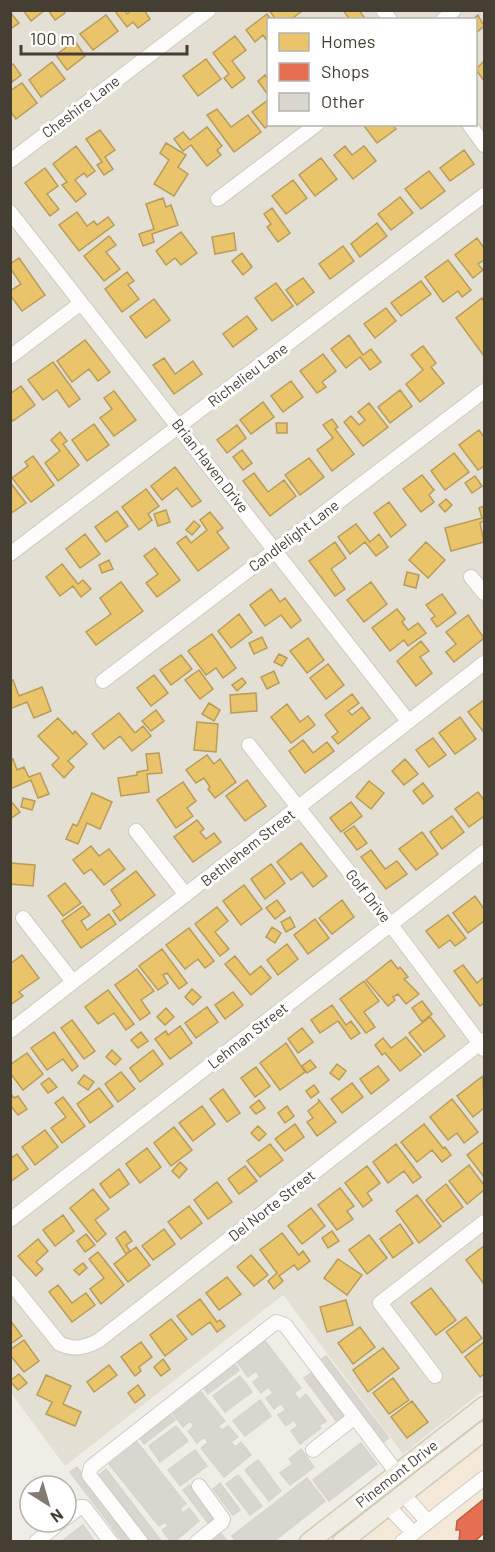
<svg xmlns="http://www.w3.org/2000/svg" width="495" height="1552" font-family="Barlow,sans-serif">
<style>
.residential{fill:#e4dfd3;fill-rule:evenodd}
.commercial{fill:#f4e9d8}
.homes{fill:#e9c46a;stroke:#b89c5a;stroke-width:1.5}
.shops{fill:#e76f51;stroke:#b66048;stroke-width:1.5}
.building{fill:#d9d5cf;stroke:#d8d4cc;stroke-width:1.5}
.lines{fill:none;stroke-linecap:round;stroke-linejoin:round}
.minor-casing{stroke:#cecac4;stroke-width:16}
.major-casing{stroke:#d3cab2;stroke-width:21}
.minor{stroke:#fdfcfb;stroke-width:14}
.major{stroke:#f1ece2;stroke-width:18}
.labels{text-anchor:middle;stroke-width:6;stroke-linejoin:round;paint-order:stroke}
.street-label{font-size:15px;fill:#453e33;stroke:#fff}
</style>
<rect width="100%" height="100%" fill="#f0ede6"/>
<path class="residential" d="M11 11H484V1390L403 1454 283 1295 65 1466 11 1393ZM268 20H476V124H268Z"/>
<path class="commercial" d="M484 1439V1541H353Z"/>
<path class="homes" d="M23 10H45L31 21Z
M48 10H63L65 13 55 20Z
M114 10H124L127 14 132 10H144L150 19 138 28 133 22 127 27Z
M269 10H302V11L290 20H276Z
M343 10H359L366 20H350Z
M10 12 19 23 10 29Z
M267 14 271 20H268V42L263 35 255 42 246 30Z
M106 15 118 31 93 50 80 34Z
M478 15 484 26 476 33V20H472Z
M235 36 246 50 232 61 245 78 232 88 224 78 229 74 213 53Z
M75 41 85 56 67 70 56 55Z
M206 59 221 79 198 96 183 76Z
M484 61V81L476 69Z
M52 62 65 79 41 97 29 80Z
M13 64 21 75 12 82 10 66Z
M265 75 268 80V95L258 81Z
M22 83 37 103 16 119 10 111V91Z
M268 100 270 124 265 128 252 112Z
M217 109 231 127 248 115 261 132 234 152 207 115Z
M368 124H392L396 129 377 143 365 127Z
M207 127 222 146 217 150 221 155 207 166 191 145 183 151 174 139 183 132 190 140Z
M100 130 115 150 105 157 113 169 104 175 97 165 102 162 86 139Z
M166 143 186 155 178 167 188 174 174 196 154 184 169 160 160 153Z
M76 146 95 171 87 177 84 173 75 180 86 194 76 202 62 185 67 182 53 164Z
M345 146 352 155 364 146 376 161 353 179 334 155Z
M464 150 474 164 450 181 440 168Z
M321 158 337 179 315 196 299 175Z
M45 168 58 186 47 194 59 209 50 216 25 183Z
M429 171 445 191 421 209 405 189Z
M293 180 307 198 286 214 272 196Z
M400 197 413 213 391 230 378 214Z
M163 198 166 207 171 205 178 225 152 234 154 242 143 246 139 234 154 229 146 204Z
M272 208 290 233 278 242 267 227 271 224 264 214Z
M77 212 87 226 94 221 97 225 108 217 114 225 79 251 59 225Z
M377 223 387 236 360 257 351 244Z
M181 232 197 253 181 265 175 258 166 265 156 251Z
M234 233 236 250 215 254 212 237Z
M109 236 116 245 106 252 120 269 104 281 84 256Z
M477 238 484 248V260L478 264 483 270 473 278 455 255Z
M343 246 354 261 330 279 319 264Z
M242 253 252 267 243 275 232 261Z
M19 258 45 295 22 311 10 295V291L21 284 10 268V264Z
M448 260 471 290 462 297 458 291 443 302 425 277Z
M127 272 134 281 128 285 139 299 122 312 105 289Z
M303 278 314 292 297 305 286 290Z
M421 281 431 294 401 316 391 303Z
M276 283 293 306 272 321 255 298Z
M482 298 484 302V356L456 318Z
M154 299 170 320 146 338 130 317Z
M386 308 396 321 375 338 364 324Z
M247 316 257 329 233 347 223 334Z
M349 335 363 355 371 349 381 362 370 370 360 357 346 368 331 349Z
M85 340 110 372 98 381 89 369 72 382 57 361Z
M423 346 436 363 431 367 444 383 420 402 406 384 423 370 411 355Z
M323 354 336 371 322 382 326 387 317 393 300 371Z
M164 358 175 374 193 361 202 374 174 394 153 365Z
M53 362 80 399 69 407 57 390 43 400 28 380Z
M291 381 303 397 283 412 271 396Z
M21 386 35 405 13 421 10 417V394Z
M400 390 412 406 390 423 378 407Z
M114 391 136 420 114 436 100 418 112 409 104 398Z
M263 402 274 417 251 434 240 420Z
M369 403 388 427 363 446 344 422 351 416 359 425 365 420 358 412Z
M332 419 338 427 335 429 354 454 332 471 317 450 333 438 323 425Z
M276 423H287V433H277Z
M94 424 109 445 87 461 72 440Z
M237 425 246 438 227 453 217 440Z
M479 430 484 437V466L478 470 459 445Z
M60 432 67 441 63 444 79 465 58 481 45 463 60 451 51 440Z
M242 450 252 463 243 470 233 457Z
M454 453 469 472 445 490 431 471Z
M33 456 54 485 31 502 12 478 28 466 25 462Z
M309 458 324 477 300 495 285 475Z
M175 467 201 501 192 507 177 488 162 500 151 486Z
M254 473 268 492 284 480 296 496 270 516 243 481Z
M422 475 434 490 429 495 434 502 421 512 403 489Z
M475 476 482 486 472 493 465 483Z
M10 482 26 503 10 514Z
M146 489 159 506 148 514 152 520 139 530 122 507Z
M446 499 452 505 445 512 439 505Z
M389 502 406 525 391 537 374 513Z
M484 506V521L480 523 484 542 451 551 445 528 482 518 479 508Z
M166 510 170 522 158 526 154 514Z
M117 511 128 526 106 542 95 527Z
M210 512 223 528 217 532 229 548 198 571 177 543 186 536 191 543 207 530 200 520Z
M194 521 200 526 192 535 186 530Z
M356 524 370 542 379 534 388 547 376 556 365 542 350 554 338 537Z
M85 534 100 554 80 568 66 549Z
M335 542 346 558 331 569 345 589 335 596 309 561Z
M426 542 445 560 428 578 409 560Z
M155 548 180 580 157 597 146 583 158 574 144 556Z
M109 560 113 569 102 573 99 565Z
M62 564 78 584 83 580 91 589 81 597 73 586 60 596 46 577Z
M407 572 419 575 416 588 404 585Z
M121 582 143 611 96 645 86 632 111 614 100 598Z
M371 582 387 604 364 622 347 600Z
M271 589 280 602 285 598 301 620 291 628 281 615 265 626 250 605Z
M442 594 456 613 437 627 431 619 435 616 426 605Z
M397 609 405 619 402 622 408 630 418 623 426 633 408 646 404 640 390 651 372 628Z
M239 614 252 632 231 648 218 631Z
M468 615 484 638 454 662 446 652 456 644 446 632Z
M212 634 236 668 223 678 216 668 206 675 188 651Z
M262 637 267 648 254 654 249 643Z
M308 638 324 660 307 673 290 651Z
M421 641 429 651 420 657 432 673 416 686 397 661Z
M279 654 287 658 282 666 274 662Z
M181 655 192 669 171 685 160 670Z
M328 664 344 685 326 699 310 678Z
M199 670 213 689 200 699 185 680Z
M274 671 279 683 267 689 261 677Z
M154 675 168 693 151 706 137 688Z
M242 678 246 683 237 691 232 685Z
M13 680 19 696 42 687 51 711 34 718 27 702 10 709V681Z
M256 693 257 711 231 713 230 695Z
M352 694 359 703 348 711 352 715 362 707 370 718 338 744 332 737 338 732 325 715Z
M484 700V730L483 731 468 712Z
M209 703 220 710 214 721 202 714Z
M287 704 300 722 308 716 315 725 291 743 271 717Z
M156 710 164 721 151 731 142 721Z
M119 713 135 733 143 726 151 736 132 751 120 736 104 749 92 734Z
M460 717 476 739 455 754 439 733Z
M58 718 73 734 75 731 87 744 68 761 74 767 64 778 52 765 59 758 38 736Z
M197 722 218 724 216 752 194 750Z
M433 738 446 755 429 767 416 750Z
M303 740 313 753 327 742 334 751 305 773 289 751Z
M159 753 162 773 147 774 149 792 121 796 118 778 137 775V772L148 770 146 754Z
M207 755 214 764 220 759 236 782 215 798 208 789 210 787 204 778 196 783 186 770Z
M13 759 17 770 24 767 29 777 40 773 49 794 38 798 31 780 10 789V761Z
M405 759 418 774 404 785 392 771Z
M247 780 266 806 245 821 226 796Z
M369 781 384 793 371 809 356 797Z
M183 782 196 801 187 808 193 816 176 828 157 800Z
M423 783 433 796 423 804 413 791Z
M478 792 484 800V816L469 827 455 809Z
M92 793 112 802 100 829 87 823 78 844 66 839 73 824 77 826Z
M23 798 35 801 32 810 21 807Z
M10 800 20 812 10 819Z
M351 802 362 816 341 832 330 818Z
M452 816 464 832 442 849 430 832Z
M197 820 204 829 200 832 206 839 214 833 221 842 193 862 174 837Z
M354 826 367 843 357 850 344 833Z
M422 832 438 854 416 870 399 849Z
M301 843 327 876 313 887 302 872 291 880 277 862Z
M91 846 99 856 109 849 125 869 104 885 91 869 84 874 73 860Z
M371 850 385 869 397 861 407 874 386 889 361 857Z
M10 863 35 865 33 886 10 884Z
M271 864 285 883 265 899 251 879Z
M136 871 155 895 120 921 113 911 121 905 111 890Z
M65 883 81 903 63 916 48 896Z
M244 885 262 909 241 925 223 901Z
M475 896 484 909V921L468 933 453 913Z
M277 900 285 911 275 919 266 908Z
M342 900 354 917 332 934 319 918Z
M83 906 90 915 81 921 87 930 109 914 116 924 81 948 62 921Z
M217 907 228 921 215 932 229 949 220 956 195 924Z
M448 915 466 938 455 946 450 940 439 948 426 931Z
M290 917 295 927 286 932 281 922Z
M315 919 329 938 308 954 294 935Z
M272 927 281 933 275 943 266 937Z
M189 928 214 961 205 968 198 959 185 969 166 945Z
M287 944 298 959 278 975 267 960Z
M162 949 187 983 179 989 167 973 163 975 168 983 158 990 139 966Z
M22 955 39 978 19 992 23 996 10 1005V964Z
M235 956 250 975 261 966 271 978 251 995 225 964Z
M391 960 398 969 400 967 408 977 404 979 419 994 406 1004 398 994 393 997 395 1000 388 1006 366 980Z
M463 965 477 983 484 977V1003L480 1006 454 971Z
M137 969 154 991 141 1000 150 1013 140 1020 115 985Z
M364 981 379 1001 364 1012 375 1027 366 1033 340 999Z
M192 989 201 997 193 1005 185 997Z
M108 990 134 1024 126 1030 114 1013 98 1024 85 1007Z
M233 992 243 1005 225 1019 215 1005Z
M422 1001 432 1014 422 1022 412 1008Z
M332 1005 346 1025 351 1021 360 1033 351 1039 338 1021 320 1033 311 1020Z
M207 1007 218 1022 196 1038 185 1023Z
M166 1008 174 1017 165 1025 157 1017Z
M430 1017 445 1036 424 1052 409 1033Z
M72 1020 95 1051 84 1059 61 1028Z
M180 1026 192 1043 170 1059 155 1039 166 1031 168 1035Z
M302 1028 313 1042 298 1053 288 1039Z
M54 1032 78 1066 72 1071 63 1059 47 1070 31 1048Z
M141 1032 148 1041 138 1048 131 1040Z
M406 1037 421 1055 400 1071 385 1053 382 1055 375 1045 383 1038 391 1048Z
M286 1043 305 1072 280 1090 260 1063Z
M112 1050 121 1059 115 1065 106 1057Z
M153 1050 163 1064 140 1082 130 1068Z
M27 1053 43 1074 23 1090 10 1073V1065Z
M310 1060 316 1067 307 1073 302 1066Z
M337 1064 346 1071 339 1080 330 1073Z
M378 1066 389 1080 371 1094 360 1079Z
M256 1067 270 1086 255 1097 241 1078Z
M121 1072 135 1089 118 1102 105 1084Z
M84 1075 94 1082 88 1090 78 1083Z
M483 1076 484 1108 473 1117 457 1096Z
M49 1078 57 1087 48 1093 41 1084Z
M352 1083 363 1097 342 1113 331 1099Z
M314 1085 319 1092 311 1098 306 1091Z
M99 1088 113 1106 90 1123 77 1104Z
M223 1089 240 1113 227 1122 210 1099Z
M10 1093 14 1098 18 1096 27 1109 18 1115 10 1105Z
M63 1097 85 1126 62 1143 51 1128 66 1117 55 1103Z
M318 1099 336 1122 317 1136 307 1122 313 1118 308 1111 319 1102Z
M452 1099 478 1132 464 1143 457 1133 448 1140 430 1117Z
M259 1100 265 1108 256 1114 250 1107Z
M202 1106 215 1124 193 1141 179 1123Z
M287 1106 294 1116 285 1123 278 1113Z
M295 1124 304 1137 285 1151 275 1139Z
M424 1124 443 1148 445 1147 451 1155 442 1162 432 1150 417 1162 401 1142Z
M258 1126 266 1134 259 1141 251 1133Z
M174 1127 192 1150 171 1166 154 1143Z
M45 1130 58 1147 35 1165 22 1147Z
M484 1142V1177L467 1155Z
M270 1144 283 1160 260 1177 247 1161Z
M396 1144 421 1177 413 1183 404 1171 388 1183 373 1162Z
M147 1148 161 1167 140 1183 126 1164Z
M17 1154 28 1169 10 1182V1159Z
M180 1162 187 1169 179 1178 172 1171Z
M469 1165 484 1185V1190L467 1204 449 1181Z
M245 1166 257 1181 239 1194 228 1179Z
M367 1166 380 1183 367 1193 372 1200 363 1207 345 1183Z
M119 1169 129 1184 110 1198 100 1184Z
M217 1182 232 1202 208 1219 194 1200Z
M446 1184 463 1207 443 1222 426 1200Z
M340 1188 354 1206 347 1211 353 1219 337 1230 318 1205Z
M93 1189 109 1209 95 1220 106 1234 97 1242 70 1208Z
M417 1195 441 1226 419 1243 396 1211Z
M189 1206 202 1223 181 1239 168 1222Z
M311 1208 325 1226 302 1244 288 1226Z
M63 1215 74 1231 55 1246 43 1230Z
M400 1224 413 1243 393 1258 380 1239Z
M164 1229 175 1244 153 1260 142 1246Z
M125 1231 132 1241 126 1245 130 1251 126 1254 116 1238Z
M332 1231 339 1241 328 1248 322 1238Z
M282 1233 299 1255 303 1251 310 1261 298 1270 294 1265 279 1276 283 1281 274 1289 268 1281 277 1273 260 1250Z
M86 1234 95 1245 85 1252 77 1241Z
M369 1235 387 1258 367 1274 349 1250Z
M38 1239 48 1251 36 1262 43 1269 36 1276 18 1256Z
M484 1246V1284L466 1260Z
M136 1247 150 1265 128 1282 114 1264Z
M98 1252 124 1285 101 1304 90 1289 104 1278 89 1259Z
M251 1255 268 1275 254 1286 237 1267Z
M338 1259 362 1275 347 1295 324 1278Z
M83 1263 87 1268 79 1275 74 1270Z
M227 1277 241 1294 219 1310 206 1293Z
M58 1285 72 1303 86 1293 95 1305 72 1322 49 1292Z
M431 1288 456 1320 436 1335 411 1303Z
M200 1299 217 1322 220 1320 225 1326 217 1332 210 1322 192 1335 177 1316Z
M346 1300 353 1325 327 1332 320 1307Z
M466 1317 482 1338 462 1353 446 1332Z
M171 1319 187 1339 165 1356 150 1335Z
M10 1320 22 1336 10 1344Z
M360 1327 375 1347 353 1364 338 1343Z
M24 1340 39 1361 24 1372 10 1355V1350Z
M141 1342 152 1357 139 1367 141 1371 135 1376 121 1357Z
M484 1342V1374L480 1377 465 1357Z
M383 1348 399 1368 368 1392 353 1370Z
M163 1359 170 1369 161 1376 154 1367Z
M109 1365 117 1375 94 1392 87 1382Z
M19 1374 27 1383 18 1390 10 1381Z
M46 1375 71 1386 63 1404 81 1412 75 1426 46 1414 52 1402 37 1395Z
M393 1378 409 1400 389 1414 373 1393Z
M138 1385 145 1395 135 1403 128 1393Z
M412 1401 428 1422 407 1438 391 1417Z"/>
<path class="shops" d="M484 1499V1533L474 1542H459L460 1530H456L457 1521Z"/>
<path class="building" d="M265 1341 301 1388 294 1393 299 1400 306 1394 326 1421 319 1426 321 1428 300 1444 291 1431 298 1426 294 1420 286 1426 278 1415 286 1410 281 1403 274 1409 266 1398 273 1393 268 1387 261 1393 253 1382 260 1377 256 1371 248 1377 237 1362Z
M326 1356 389 1438 382 1443 319 1361Z
M234 1363 239 1370 208 1394 203 1387Z
M311 1373 344 1416 337 1422 304 1378Z
M240 1376 252 1392 225 1412 213 1396Z
M201 1392 225 1421 218 1426 222 1430 228 1426 238 1437 231 1442 235 1447 241 1442 251 1455 224 1477 201 1448 208 1442 204 1437 197 1443 188 1431 194 1426 190 1421 183 1427 173 1414Z
M260 1400 271 1416 245 1436 233 1421Z
M169 1413 175 1420 144 1444 139 1437Z
M176 1426 188 1441 160 1462 149 1446Z
M137 1442 186 1504 180 1509 183 1513 189 1508 199 1521 174 1542H171L162 1530 168 1526 165 1522 159 1526 109 1464Z
M361 1443 377 1464 329 1501 313 1480Z
M301 1449 314 1467 290 1485 280 1473 293 1464 289 1459Z
M195 1450 207 1466 180 1486 168 1470Z
M258 1460 281 1491 269 1501 245 1470Z
M77 1467 134 1542H123L70 1472Z
M106 1469 162 1542H151L99 1475Z
M238 1475 262 1506 250 1515 226 1484Z
M307 1478 325 1501 273 1542H236L232 1536Z
M220 1483 240 1510 233 1515 213 1489Z
M189 1485 215 1518 208 1523 183 1490Z
M83 1525 95 1542H61Z
M220 1533 226 1539 223 1542H209Z"/>
<g class="lines">
<g class="minor-casing">
<path id="minor" d="M383 10 390 20
M443 20 454 10
M469 124 484 145
M10 161 209 10
M218 199 317 124
M10 212 408 721
M10 357 81 303
M10 554 484 195
M471 577 484 593
M103 681 484 391
M249 745 391 925 484 1049
M136 831 186 895
M23 918 73 982
M10 1031 484 663
M10 1220 484 852
M10 1282 60 1344C75 1350 84 1348 98 1341L484 1040
M435 1376 380 1303 484 1222
M313 1450 355 1417
M403 1494 428 1522
M388 1506 413 1533
M66 1518 80 1507H84L111 1542
M36 1542 60 1522
M141 1542 89 1475 91 1467 276 1322 285 1325 397 1473
M197 1542 222 1522 223 1519 199 1486
M402 1542 484 1478"/>
</g>
<g class="major-casing">
<path id="major" d="M309 1542 484 1406
M342 1542 484 1431"/>
</g>
<use href="#minor" class="minor"/>
<use href="#major" class="major"/>
</g>
<g class="labels">
<g class="street-label">
<text transform="translate(81 107) rotate(-37)" y="5">Cheshire Lane</text>
<text transform="translate(248 375) rotate(-37)" y="5">Richelieu Lane</text>
<text transform="translate(210 466) rotate(52)" y="5">Brian Haven Drive</text>
<text transform="translate(294 536) rotate(-37)" y="5">Candlelight Lane</text>
<text transform="translate(248 848) rotate(-38)" y="5">Bethlehem Street</text>
<text transform="translate(368 896) rotate(52)" y="5">Golf Drive</text>
<text transform="translate(248 1036) rotate(-38)" y="5">Lehman Street</text>
<text transform="translate(272 1206) rotate(-38)" y="5">Del Norte Street</text>
<text transform="translate(397 1474) rotate(-38)" y="5">Pinemont Drive</text>
</g>
</g>
<rect width="495" height="1552" fill="none" stroke="#453e33" stroke-width="24"/>
<rect x="267" y="18" width="210" height="108" fill="#ffffff" stroke="#b5b2ad" stroke-width="1.5"/>
<rect x="279" y="33" width="30" height="18" fill="#e9c46a" stroke="#b5b2ad" stroke-width="1.5"/>
<text x="321" y="48" font-size="18" fill="#453e33">Homes</text>
<rect x="279" y="63" width="30" height="18" fill="#e76f51" stroke="#b5b2ad" stroke-width="1.5"/>
<text x="321" y="78" font-size="18" fill="#453e33">Shops</text>
<rect x="279" y="93" width="30" height="18" fill="#d9d5cf" stroke="#b5b2ad" stroke-width="1.5"/>
<text x="321" y="108" font-size="18" fill="#453e33">Other</text>
<g transform="translate(48 1504) rotate(143)"><circle r="28" fill="#ffffff" stroke="#b5b2ad" stroke-width="1.5"/>
<path d="M0-4.5L10 22L0 15L-10 22Z" fill="#817b72"/>
<text y="-9" font-size="16" font-weight="bold" text-anchor="middle" fill="#453e33">N</text>
</g>
<path d="M21 45v9h166v-9" fill="none" stroke="#453e33" stroke-width="3"/>
<text x="30" y="45" font-size="18" fill="#453e33" stroke="#ffffff" stroke-width="4.5" paint-order="stroke">100 m</text>
</svg>
